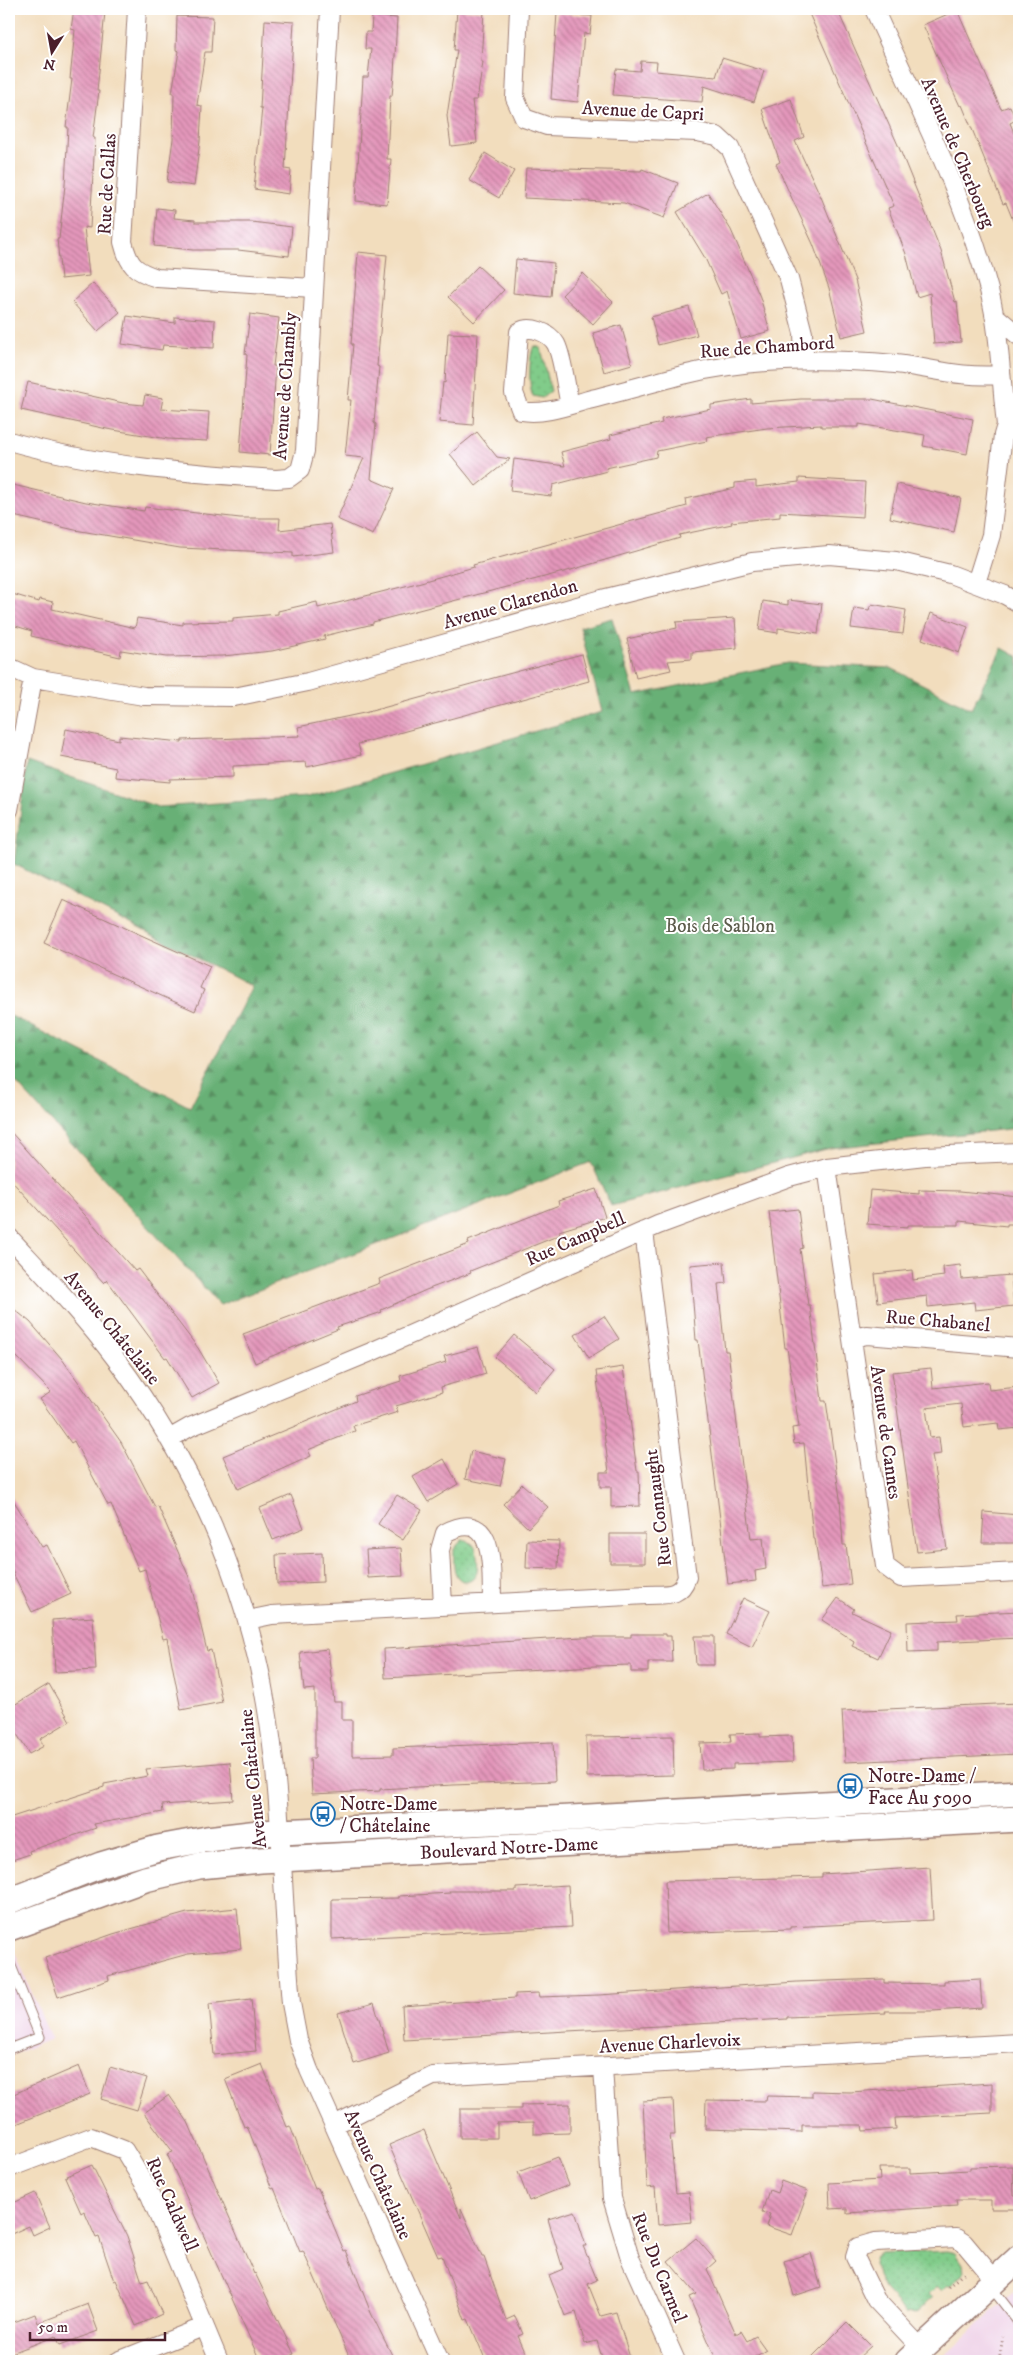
<svg xmlns="http://www.w3.org/2000/svg" width="1028" height="2370" font-family="'IM FELL DW Pica',serif">
<style>
.built{fill:#eed0e7}
.grass{fill:url(#grass-dots);stroke:#66765a}
.forest{fill:url(#forest-firs);stroke:#596850}
.building{fill:url(#building-back-hatch)}
.lines{fill:none;stroke-linecap:round;stroke-linejoin:round}
.lane-casing{stroke:#9e7e74;stroke-width:11}
.street-casing{stroke:#9e7e74;stroke-width:20}
.secondary-casing{stroke:#9e7e74;stroke-width:28}
.path{stroke:#9e7e74;stroke-width:3;stroke-dasharray:1 4;stroke-linecap:butt}
.lane{stroke:#fff;stroke-width:9}
.street{stroke:#fff;stroke-width:18}
.secondary{stroke:#fff;stroke-width:25}
.labels{text-anchor:middle;stroke-width:4;stroke-linejoin:round;paint-order:stroke}
.street-label{font-size:19px;fill:#4a1f2b;stroke:#fff}
.park-label{font-size:19px;fill:#5d5c4c;stroke:#fff}
.poi-label{font-size:19px;fill:#4a1f2b;stroke:#fff;text-anchor:start}
</style>
<defs>
<pattern id="grass-dots" width="8" height="8" patternUnits="userSpaceOnUse" patternTransform="scale(1.25)"><rect width="8" height="8" fill="#81cc8a"/><path d="M2 2h.1M6 6h.1" fill="none" stroke="#71af77" stroke-width="1.8" stroke-linecap="round"/></pattern>
<pattern id="forest-firs" width="22" height="20" patternUnits="userSpaceOnUse" patternTransform="scale(1.25)"><rect width="22" height="20" fill="#68b076"/><path d="M5 1l3.5 6h-7zM16 11l3.5 6h-7z" fill="#588f61"/></pattern>
<pattern id="building-back-hatch" width="6" height="6" patternUnits="userSpaceOnUse" patternTransform="scale(1.25)"><rect width="6" height="6" fill="#e497bb"/><path d="M-1 5l2 2M0 0l6 6M5-1l2 2" fill="none" stroke="#bb7b98"/></pattern>
</defs>
<rect width="100%" height="100%" fill="#fff"/>
<filter id="ink" filterUnits="userSpaceOnUse"><feTurbulence type="fractalNoise" baseFrequency=".02" numOctaves="2"/><feDisplacementMap in="SourceGraphic" scale="10" xChannelSelector="R" yChannelSelector="G"/><feConvolveMatrix kernelMatrix="1 2 1 2 8 2 1 2 1" color-interpolation-filters="sRGB"/></filter>
<filter id="wash" filterUnits="userSpaceOnUse"><feTurbulence type="fractalNoise" baseFrequency=".0096" numOctaves="4" result="noise"/><feDisplacementMap in="SourceGraphic" scale="20" xChannelSelector="R" yChannelSelector="G"/><feGaussianBlur stdDeviation="1.12" result="paint"/><feColorMatrix in="noise" values="0 0 0 0 0 0 0 0 0 0 0 0 0 0 0 0 0 1.4 0 .05"/><feComposite in="paint" operator="in"/></filter>
<g filter="url(#wash)">
<rect width="100%" height="100%" fill="#f2ddbd"/>
<path class="built" d="M14 1950 51 2039 9 2056V1952Z
M1019 2289V2361H939L1011 2295Z"/>
<path class="grass" d="M534 346 541 348 551 391 542 398 533 396C528 388 529 354 534 346Z
M1017 355 1019 356V394L1017 391 1015 357Z
M462 1540H467L476 1547C477 1559 482 1579 466 1582 451 1579 454 1561 454 1549Z
M948 2251 956 2253 963 2264 964 2272 950 2287 948 2285 942 2291 937 2286 929 2294 933 2298 915 2314 908 2312 907 2314 884 2290 873 2264 874 2259 880 2254Z"/>
<path class="forest" d="M612 618 635 695 787 663 891 668 971 709 1002 648 1019 657V1128L830 1148 611 1206 591 1162 220 1305 9 1075V1015L190 1107 252 986 14 864 27 762 158 807 307 797 602 712 580 627Z"/>
<g id="blocks">
<path class="building" d="M74 9 105 12 97 91H99L93 138H95L90 228 84 227 89 276 61 279 57 239H59L65 185 68 127H66L72 79H70L75 30 71 29Z
M807 9H837L898 145 941 251 955 302 957 301 961 342 934 344 930 293 917 297 906 254 888 208 894 206Z
M457 10 484 11 481 62H483L477 100H472L477 143 451 146 447 116 457 50H454Z
M957 10 1001 109 1010 106 1016 120 1010 123 1019 145V235L1006 203 1003 204 962 105 960 106 923 25Z
M557 13 592 16 590 34 584 33 578 102 551 99Z
M177 16 213 17 211 52H205L197 105 202 106 200 141 194 186 167 182 173 139 174 93H172L179 51 176 50Z
M372 16 397 18 394 74 392 96H390L387 159H391L387 204 356 201 363 77H368L371 49H365L366 32H371Z
M265 20 294 22 285 169 291 170 289 194 254 189 262 108H260Z
M722 58 764 71 754 102 704 86 702 102 613 95 616 69 640 71 641 61 657 62 656 71 716 77Z
M791 99 804 137 795 141 821 197 855 280 867 331 841 337 829 288 813 244 776 164 780 162 762 109Z
M485 153 514 171 499 198 469 180Z
M526 168 641 171 642 169 678 183 664 218 624 203 524 198Z
M708 193 731 230 760 297 770 331 741 339 727 291 721 294 705 258 677 212Z
M157 208 175 210 174 218 195 220V222H252L292 227 289 256 238 250H193L154 246Z
M358 252 387 255 377 366 379 367 374 423 376 424 371 479 394 489 373 535 337 519 364 458 345 456 351 400H348L353 344H351Z
M516 259 554 263 551 297 513 293Z
M478 266 504 290 474 322 448 297Z
M583 273 613 302 593 324 562 295Z
M93 283 120 312 98 331 72 302Z
M689 307 697 335 658 345 651 317Z
M250 314 279 318 273 366H276L270 455 240 452 247 355 245 354Z
M127 316 175 323V317L215 320 214 348 163 345 162 350 122 344Z
M621 325 632 364 604 372 593 333Z
M448 333 478 334 473 425 439 422 443 382 445 383Z
M28 382 123 403 143 405 145 395 163 398 161 409 209 412 207 441 168 439 107 429 21 410Z
M751 399V403L801 399H872L973 419 967 454 923 446 925 435 859 424V427H821V425L767 428 706 437 707 441 657 451 656 457 606 468 607 471 553 485 551 496 510 491 514 459 565 466 561 452 611 439 610 435 662 423 661 419 711 409V405Z
M477 432 497 457 510 459 476 486 450 454Z
M799 478 865 482 863 517 780 512V517L731 522 732 524 679 535 680 538 571 570 373 622V624L324 636 325 639 272 651 223 656 166 657 121 650 120 657 31 636 32 631 9 624V593L39 602 40 599 53 602 52 609 135 628 137 618 183 625V622L233 621V618L278 614V611L317 602 318 608 421 582 474 567 473 565 687 506 686 499 735 488V483L756 481V487L799 482Z
M9 484 86 502 144 511 145 507 240 518H280L279 530 330 524 334 552 293 557V553L180 548 75 530 9 515Z
M897 484 961 498 954 532 890 518Z
M788 600 822 604 818 634 778 628V633L759 630 763 601 788 605Z
M871 604 906 610 903 634 851 628 854 608 869 610Z
M931 613 968 627 959 653 922 639Z
M735 618 737 648 692 652V659L668 661 671 670 636 678 627 639 677 628 676 622Z
M582 654 589 681 358 744 361 755 307 767 306 762 233 766V777L170 779V782L115 777 116 768 61 757 66 729 119 740V736L182 742V740L300 736 298 727 364 713Z
M63 900 210 966 200 988 204 990 195 1011 44 943Z
M9 1130 135 1271 138 1269 198 1348 219 1383 192 1398 167 1357 165 1358 107 1280 104 1283 9 1178Z
M596 1189 605 1217 559 1231 560 1235 470 1271 471 1273 426 1290 381 1310 382 1312 337 1327 338 1329 255 1363 243 1334 380 1283 379 1279 469 1244 468 1241 559 1205 558 1201Z
M870 1190 919 1194V1190L960 1191 1019 1197V1224H1007V1226L959 1221V1225H908V1227L867 1224Z
M798 1209 803 1248 800 1249 808 1305H810L822 1401H826L840 1498 843 1545H846L851 1584 822 1588 815 1539H813L804 1443 794 1444 792 1428 799 1427 787 1348H785L769 1212Z
M724 1262 726 1283 718 1284 725 1351H728L751 1539 763 1538 766 1569 755 1571 756 1581 728 1584 698 1340H696L690 1265Z
M960 1265 962 1279 1011 1275 1014 1306 975 1310 974 1302 928 1307 927 1296 878 1302 875 1274 912 1270 913 1280 944 1276 943 1267Z
M9 1305 30 1322 62 1359 121 1442 155 1507 158 1506 189 1577 207 1651 211 1650 222 1702 181 1710 167 1638 163 1639 145 1569 139 1571 111 1504 108 1505 74 1441 71 1443 40 1399 51 1392 12 1352 16 1348 9 1343Z
M604 1316 619 1339 589 1358 575 1335Z
M514 1335 555 1369 536 1392 495 1357Z
M478 1347 486 1374 441 1387 442 1392 396 1406 398 1412 353 1426 355 1431 308 1450 311 1456 238 1489 223 1456 356 1401 355 1396 401 1381 400 1376 446 1362 444 1356Z
M623 1367 637 1471H639L640 1506 611 1507V1487H600V1472H609L596 1371Z
M931 1368 933 1388 988 1382 989 1390 1019 1387V1428L999 1430 998 1423 964 1427 961 1404 926 1408 930 1438 939 1437 941 1454 932 1455 947 1549 917 1552 892 1372Z
M471 1451 506 1459 500 1486 465 1479Z
M444 1459 458 1484 428 1502 413 1477Z
M522 1484 548 1507 528 1528 503 1504Z
M9 1493 42 1547 47 1545 71 1594 32 1612 9 1565Z
M291 1495 304 1528 273 1540 260 1508Z
M397 1495 422 1510 403 1540 378 1524Z
M984 1512 1019 1515V1543H982Z
M610 1534H645V1563H610Z
M527 1540 559 1541 558 1569 526 1568Z
M401 1548 403 1576 368 1578 366 1550Z
M322 1553 323 1582 277 1584 276 1555Z
M743 1598 770 1611 752 1647 726 1634Z
M838 1598 854 1609 852 1612 891 1630 878 1658 852 1646 854 1641 822 1620Z
M1019 1611V1638L937 1642V1651L908 1652 907 1622 958 1620 957 1614Z
M93 1617 96 1670 55 1672 52 1620Z
M631 1634H666V1636H671L672 1662H648V1672H631V1665L595 1666 385 1678 384 1649 582 1637H631Z
M694 1636H714V1665H696Z
M328 1649 334 1702H342V1720H352V1756L393 1755V1748L553 1742 555 1781 453 1785 380 1789V1791L312 1794 310 1758H315V1689L304 1690 300 1652Z
M49 1684 70 1721 40 1739 44 1746 29 1754 9 1721V1708Z
M1019 1703V1754L845 1762 842 1711Z
M760 1733V1737L792 1736 793 1762 733 1764V1769L702 1770 700 1743 731 1742 730 1734Z
M673 1736 674 1775 587 1777 586 1737Z
M230 1762 233 1800 162 1805 163 1812 94 1824 96 1828 29 1851 30 1854 9 1861V1818L104 1787V1784L148 1776 146 1769Z
M930 1867 933 1920 790 1927V1929L667 1933 665 1881 822 1877V1874Z
M568 1885 571 1927 332 1939V1899L399 1898V1896L450 1893 449 1891H516V1888Z
M237 1908 241 1949 188 1954 108 1976 109 1980 58 1997 45 1958 113 1934 187 1913Z
M884 1979V1983L944 1984V1981L980 1979 982 2008 932 2011H885L886 2013 787 2017V2019L404 2040 402 2006 515 1998V1994L538 1993 539 1997 599 1995 797 1982Z
M251 1999 256 2051 214 2055 209 2004Z
M374 2003 389 2053 354 2064 338 2013Z
M262 2064 287 2127 290 2126 315 2189 318 2188 344 2251 346 2250 371 2313 395 2361H351L303 2251 300 2252 274 2188 272 2189 247 2126 244 2127 225 2079Z
M79 2066 90 2094 9 2127V2096Z
M110 2067 147 2078 137 2110 101 2099Z
M992 2083V2113L895 2118 896 2129 863 2131 862 2125H802V2132L705 2129 706 2100 766 2101 767 2096 812 2097V2091L850 2092Z
M169 2095 188 2122 254 2274 255 2273 294 2354 278 2361H260L167 2154 173 2152 144 2113Z
M673 2099 675 2135H670L676 2193 689 2192 692 2222 658 2225 655 2187 647 2188 643 2101Z
M570 2104V2133L534 2134V2122L497 2123V2138H460V2109H521V2105Z
M424 2130 461 2218V2208L482 2257H484L506 2320 515 2316 523 2334 518 2336 529 2361H486L468 2319 465 2320 442 2256 438 2257 389 2145Z
M558 2157 569 2185 529 2201 518 2172Z
M92 2165 127 2236 142 2282 148 2280 162 2314 136 2326 116 2280 114 2281 99 2237 96 2238 84 2211 81 2213 65 2177Z
M1013 2166 1014 2195H1019V2209H991V2200H956L957 2206 847 2213V2208L830 2209 829 2183 880 2180 879 2168H910V2173L970 2170V2167Z
M781 2181 808 2191 792 2235 766 2226 770 2214 762 2212 769 2190 777 2193Z
M35 2193 50 2227 33 2235 29 2226 9 2235V2205Z
M575 2211 586 2246H583L597 2280 588 2284 601 2316 616 2312 631 2361H603L597 2341 585 2344 576 2312 565 2316 549 2275 563 2269 548 2219Z
M696 2238 716 2261 707 2269 736 2334 741 2331 747 2341 756 2336 766 2350 748 2361H717L689 2297 696 2294 668 2261Z
M811 2253 821 2287 794 2296 784 2261Z
M88 2304 98 2331 60 2345 56 2336 9 2354V2324L35 2314 38 2323Z
M847 2322 871 2346 855 2361H808Z"/>
</g>
</g>
<g filter="url(#ink)">
<use href="#blocks" fill-opacity="0" stroke="#9e7e74" stroke-width="1"/>
<g class="lines">
<g class="lane-casing">
<path id="lane" d="M9 1961 40 2037 9 2049
M991 2287 1019 2323"/>
</g>
<g class="street-casing">
<path id="street" d="M137 9 123 242C129 266 135 271 157 278L313 288
M519 9 515 98 524 118 547 126 697 132 717 136 730 148 789 279 803 333 804 360
M874 9C915 101 963 192 989 290 1000 333 1001 381 1006 425L1003 435 991 535 976 583
M994 315 1019 336
M570 405C566 389 563 358 556 344 549 332 530 325 519 332L514 393 521 411C543 415 567 406 588 400 621 392 654 382 687 374 753 358 827 358 895 364 932 368 960 378 1000 375
M9 441C97 466 185 473 276 479L289 478 300 470 305 451 330 9
M9 667 33 678 144 696 234 697 308 682 602 599 752 562 829 555 896 561 950 574 1005 595 1019 603
M9 810 33 678
M827 1167 885 1566 901 1578 1019 1572
M9 1237C45 1276 83 1315 115 1358 190 1457 246 1580 266 1704 283 1802 282 1903 291 2003L298 2040 309 2070 440 2361
M853 1338 867 1335 1019 1348
M169 1439 190 1427 371 1352 658 1225 789 1177 827 1167 925 1156 1019 1152
M443 1605 440 1550 445 1533C497 1505 491 1571 492 1603
M248 1620 272 1615 647 1595C666 1594 680 1598 687 1577L644 1231
M603 2068 612 2198 630 2258 676 2361
M334 2125 433 2076 1019 2043
M9 2168 91 2137 124 2150 147 2188 219 2361
M921 2348 876 2300 855 2257 858 2247 875 2242 956 2238 964 2243 995 2280
M118 2361 203 2327"/>
</g>
<g class="secondary-casing">
<path id="secondary" d="M9 1901 101 1865 158 1848 207 1839 259 1833 571 1818 1019 1793
M9 1928 145 1879 199 1866 261 1860 1019 1819
M908 2361 1019 2258"/>
</g>
<path class="path" d="M948 2287 966 2271
M999 2361 1003 2336"/>
<use href="#lane" class="lane"/>
<use href="#street" class="street"/>
<use href="#secondary" class="secondary"/>
</g>
</g>
<defs>
<g id="bus-ring" transform="scale(1.25)"><circle r="9.5" fill="#fff" stroke="#1f6fb2" stroke-width="1.5"/><path d="M-5-6H5V4H4V6H2V4H-2V6H-4V4H-5ZM-3.5-4V0h7V-4ZM-3.5 1.2v1.5H-2V1.2ZM2 1.2v1.5H3.5V1.2Z" fill="#1f6fb2"/></g>
</defs>
<g fill-rule="evenodd">
<use href="#bus-ring" x="850" y="1786"/>
<use href="#bus-ring" x="323" y="1814"/>
</g>
<g class="labels">
<g class="street-label">
<text transform="translate(643 110) rotate(3)" y="7">Avenue de Capri</text>
<text transform="translate(959 152) rotate(67)" y="7">Avenue de Cherbourg</text>
<text transform="translate(106 184) rotate(-87)" y="7">Rue de Callas</text>
<text transform="translate(767 346) rotate(-4)" y="7">Rue de Chambord</text>
<text transform="translate(284 386) rotate(-86)" y="7">Avenue de Chambly</text>
<text transform="translate(510 603) rotate(-16)" y="7">Avenue Clarendon</text>
<text transform="translate(575 1238) rotate(-24)" y="7">Rue Campbell</text>
<text transform="translate(938 1320) rotate(5)" y="7">Rue Chabanel</text>
<text transform="translate(113 1327) rotate(51)" y="7">Avenue Châtelaine</text>
<text transform="translate(887 1432) rotate(82)" y="7">Avenue de Cannes</text>
<text transform="translate(657 1508) rotate(-97)" y="7">Rue Connaught</text>
<text transform="translate(252 1779) rotate(-96)" y="7">Avenue Châtelaine</text>
<text transform="translate(509 1847) rotate(-3)" y="7">Boulevard Notre-Dame</text>
<text transform="translate(670 2042) rotate(-3)" y="7">Avenue Charlevoix</text>
<text transform="translate(379 2174) rotate(66)" y="7">Avenue Châtelaine</text>
<text transform="translate(173 2204) rotate(66)" y="7">Rue Caldwell</text>
<text transform="translate(660 2267) rotate(68)" y="7">Rue Du Carmel</text>
</g>
<g class="park-label">
<text x="720" y="932">Bois de Sablon</text>
</g>
<g class="poi-label">
<text x="868" y="1782">Notre-Dame /<tspan x="868" dy="22">Face Au 5090</tspan></text>
<text x="340" y="1810">Notre-Dame<tspan x="340" dy="22">/ Châtelaine</tspan></text>
</g>
</g>
<rect width="1028" height="2370" fill="none" stroke="#fff" stroke-width="30"/>
<g transform="translate(52 52) rotate(191)" stroke="#ffffff" stroke-width="4" paint-order="stroke">
<path d="M0-4L9 19L0 12L-9 19Z" fill="#4a1f2b"/>
<text y="-8" font-size="14" font-weight="bold" text-anchor="middle" fill="#4a1f2b">N</text>
</g>
<path d="M30 2332v8h135v-8" fill="none" stroke="#4a1f2b" stroke-width="2.5"/>
<text x="38" y="2332" font-size="15" fill="#4a1f2b" stroke="#ffffff" stroke-width="4" paint-order="stroke">50 m</text>
</svg>
